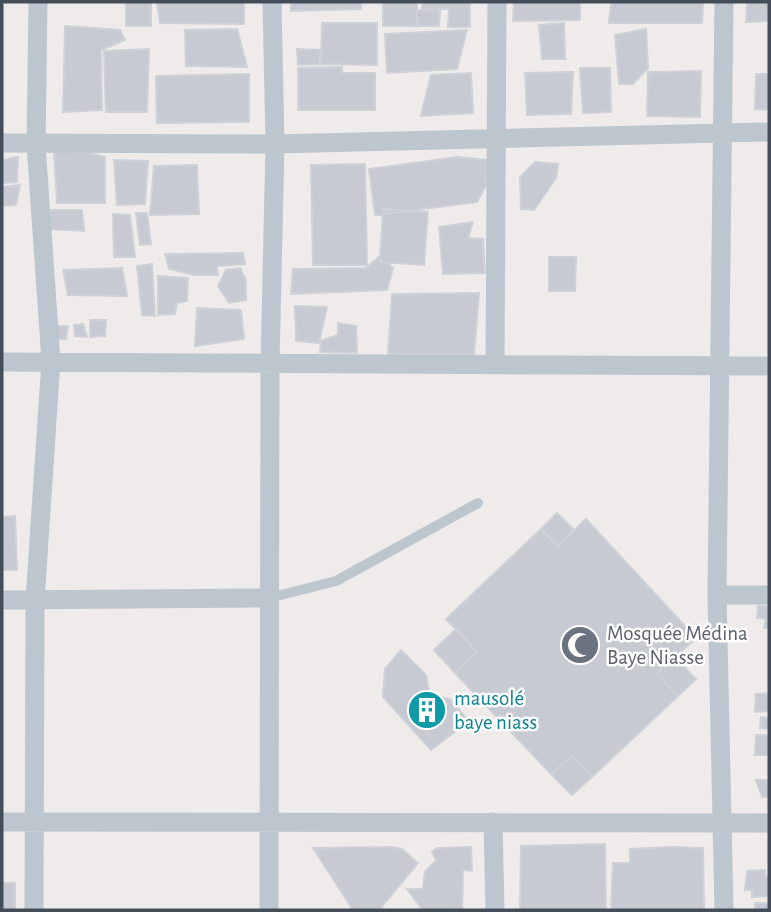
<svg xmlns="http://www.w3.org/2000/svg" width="771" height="912" font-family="'Alegreya Sans',sans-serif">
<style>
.building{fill:#c7cad2;stroke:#cfd1d8;stroke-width:2}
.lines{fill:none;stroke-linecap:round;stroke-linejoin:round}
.lane{stroke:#bbc6cf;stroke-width:10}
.street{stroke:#bbc6cf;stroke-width:19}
.labels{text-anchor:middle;stroke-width:5;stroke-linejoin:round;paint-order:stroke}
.worship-label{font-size:21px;fill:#5b616d;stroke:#fff;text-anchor:start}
.culture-label{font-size:21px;fill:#0d838f;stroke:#fff;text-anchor:start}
</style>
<rect width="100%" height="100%" fill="#efebeb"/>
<path class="building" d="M126 2H151V26H126Z
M157 2H244V24L160 23Z
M291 2H361V9L291 11Z
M383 2H417V26H383Z
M422 2H470V27H448L449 9H422Z
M514 2H580V20L513 21Z
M611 2H703L702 23H609Z
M747 2H769V21L746 22Z
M417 10 440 11 439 26H417Z
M322 23H377V65L321 64Z
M564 23 565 59H542L539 25Z
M65 26 120 30 125 40 101 50 102 110 63 112Z
M237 29 247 67 186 66 185 30Z
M646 29 648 68 633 84H619L615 35Z
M467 30 457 69 387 73 385 34Z
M149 49 147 112H106L104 51Z
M297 49 320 50V64L298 65Z
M342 67V73H375V110H298V68Z
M580 68H610L611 112 583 113Z
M701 71 700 117 647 116 648 72Z
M573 72 571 114 527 115 525 73Z
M471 73 473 113 421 116 431 75Z
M249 74V122L157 123 156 76Z
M756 74H769V110L755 109Z
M54 151H83L105 157V203H57Z
M18 157 17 182 2 183V160Z
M457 157 488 160 486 185 477 202 375 215 369 169Z
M114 160 148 161 145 204 117 205Z
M535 162 558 164 556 178 534 210 521 209 520 177Z
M365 164 367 265H313L311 165Z
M197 165 199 214 150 215 154 166Z
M20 185 16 205 2 206V187Z
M383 209 428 212 424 265 380 262Z
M51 210H82L84 231 48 229Z
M136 213H147L151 244 140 245Z
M113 214 130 215 135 257H114Z
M473 222 468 238 483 239 485 273 443 274 439 227Z
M243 253 245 264 217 266 218 275H194L169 269 165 254Z
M379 257 393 268 387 290 291 294 293 269 366 268Z
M549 257H576L575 291H549Z
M152 264 155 316 142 315 137 266Z
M122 268 127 296 68 295 63 270Z
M240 268 246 280V300L229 303 218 286 226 270Z
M158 276 188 278 187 301 177 303 175 314 158 315Z
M479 293 474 354H388L392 294Z
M295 306 327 307 319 343 296 341Z
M197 308 241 310 244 339 195 346Z
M90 320H106L105 336 90 337Z
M338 323 356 326 357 353 320 352 321 341 338 335Z
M83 324 87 337 75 336 74 325Z
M51 326H68L66 339H52Z
M557 513 574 530 558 546 541 529Z
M15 516 17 570H2V517Z
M586 519 696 638 657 674 678 696 592 777 572 756 551 774 455 673 477 652 446 619 541 529 558 546Z
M758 606H769V628H764L766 619 757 618Z
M456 629 477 652 455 673 434 650Z
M401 650 426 675 430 695 450 699 469 721 431 750 383 697 385 669Z
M674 657 696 679 678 696 657 674Z
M769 693V711L755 712 756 694Z
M761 717 769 718V729L760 728Z
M756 735H769V755H755Z
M572 756 592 777 572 795 551 774Z
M756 780H769V797H762Z
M605 844 606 910H520L521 846Z
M392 847 402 849 418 863 379 910H353L313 848Z
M471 847 472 871 463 870 462 910 422 909 407 889H423L425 872 436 860 432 852 437 848Z
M673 847 703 848 704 910H611L613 863H630V849Z
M765 870V876H769V896L752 897V890H745L747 871Z
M2 883H15V910H2Z
M755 903H769V910H755Z"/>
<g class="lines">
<path class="lane" d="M269 598 336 581 478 503"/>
<path class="street" d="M2 143 275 144 769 132
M2 362 769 366
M495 365 497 2
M717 595H769
M2 600 269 598
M2 822 769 823
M493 822 495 910
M34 910 35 600 51 361 36 145 38 2
M269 910 270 365 275 144 272 2
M724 910 717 595 724 2"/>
</g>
<defs>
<g id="mosque-disc" transform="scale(2.0125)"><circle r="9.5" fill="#6b7280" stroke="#fff"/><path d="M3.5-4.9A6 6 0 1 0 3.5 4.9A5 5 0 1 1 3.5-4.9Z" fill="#fff"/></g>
<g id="building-disc" transform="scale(2.0125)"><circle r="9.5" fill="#0f9aa8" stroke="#fff"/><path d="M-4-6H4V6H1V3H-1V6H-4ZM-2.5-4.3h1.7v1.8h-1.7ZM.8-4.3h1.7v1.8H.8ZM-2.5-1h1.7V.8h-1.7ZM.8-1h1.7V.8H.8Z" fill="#fff"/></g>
</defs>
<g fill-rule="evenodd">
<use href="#mosque-disc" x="580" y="645"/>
<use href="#building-disc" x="427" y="710"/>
</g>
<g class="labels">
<g class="worship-label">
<text x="607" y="640">Mosquée Médina<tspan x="607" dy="24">Baye Niasse</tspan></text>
</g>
<g class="culture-label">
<text x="454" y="705">mausolé<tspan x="454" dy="24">baye niass</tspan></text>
</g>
</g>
<rect width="771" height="912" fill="none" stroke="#434e5a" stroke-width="7"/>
</svg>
